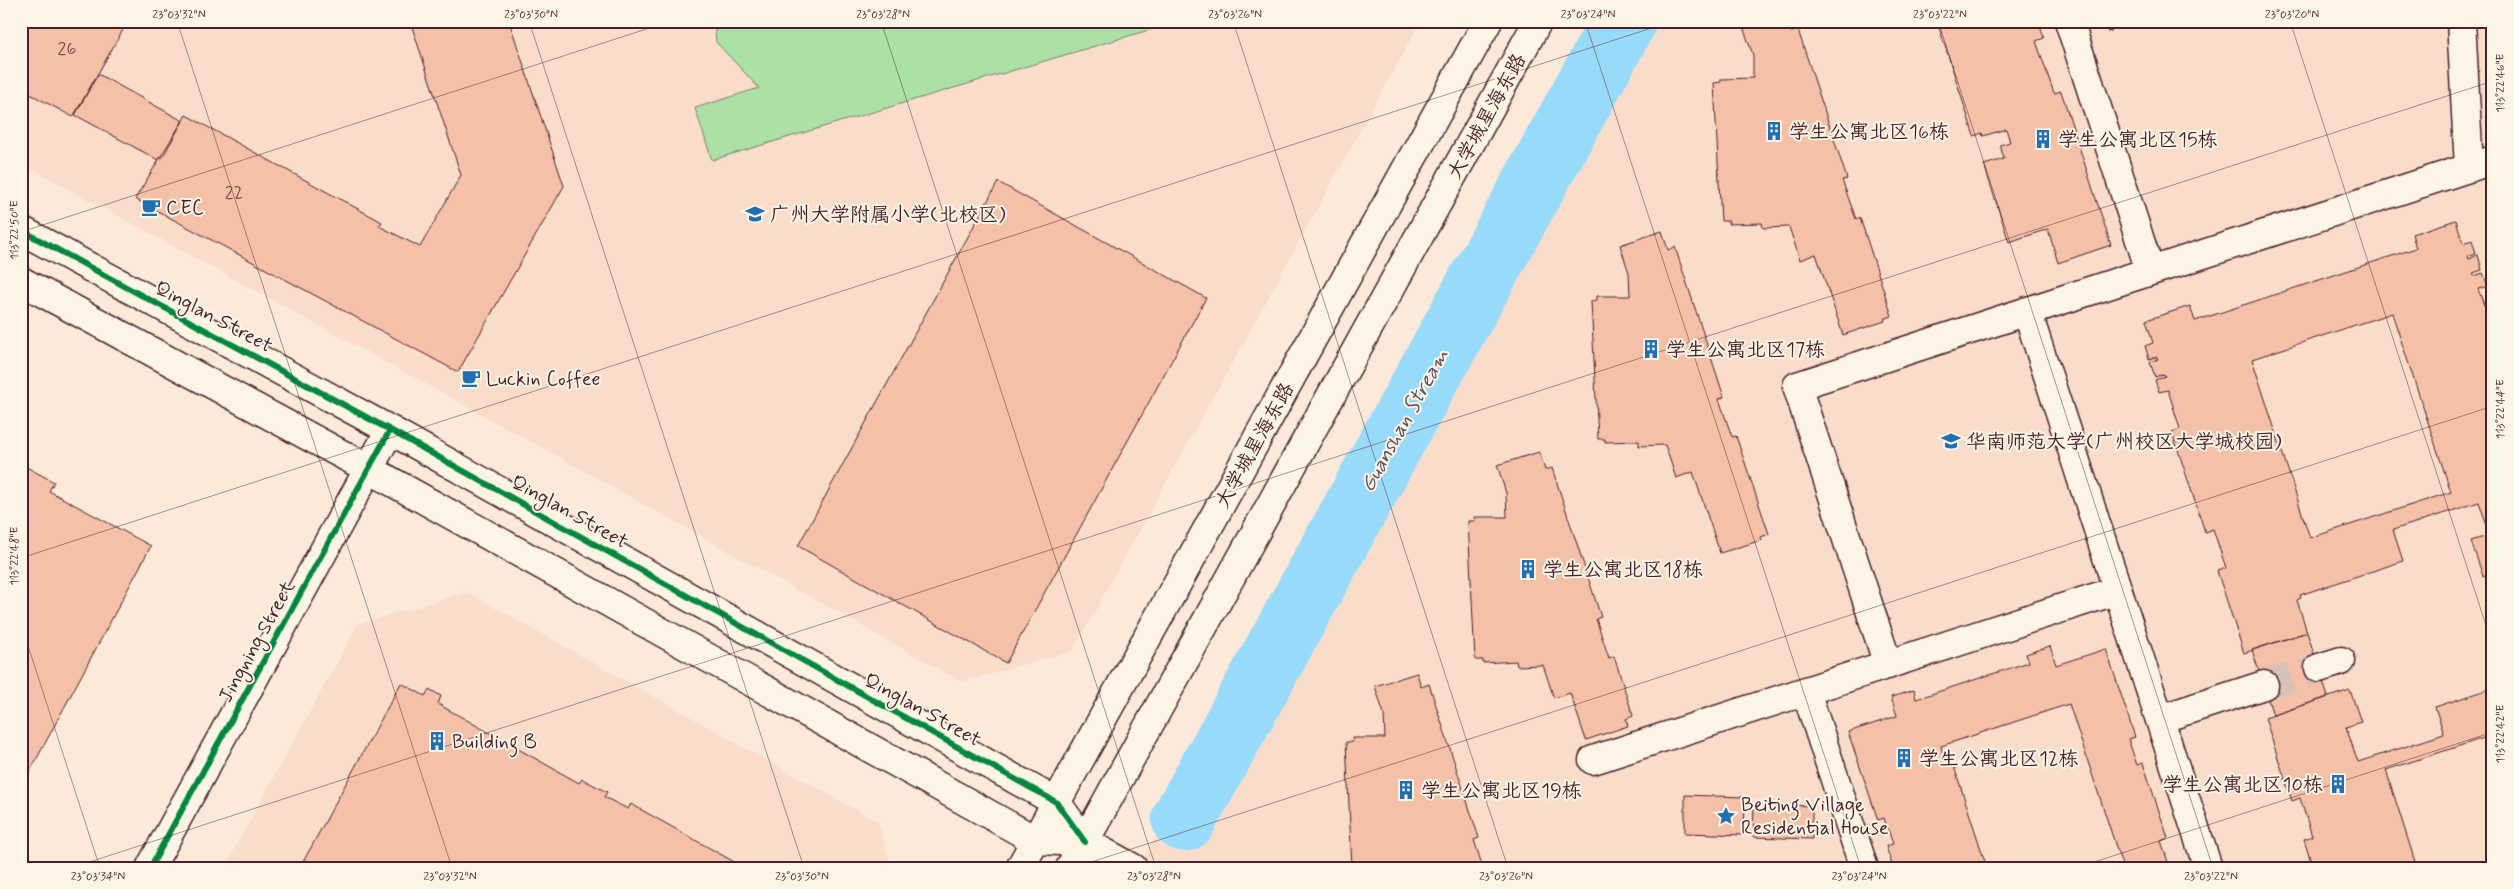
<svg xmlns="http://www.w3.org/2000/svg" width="2514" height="889" font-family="Mynerve,'LXGW WenKai TC',sans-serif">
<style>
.built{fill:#f9ddca}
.green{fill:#abe1a5;stroke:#7a8068}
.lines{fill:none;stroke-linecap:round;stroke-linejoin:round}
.river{stroke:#98dafa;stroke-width:65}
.building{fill:#f5c0a8;stroke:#4a1f2b;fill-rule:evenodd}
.minor-tunnel{stroke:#d8c1b6;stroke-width:28;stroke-dasharray:28 14;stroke-linecap:butt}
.minor-casing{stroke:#4a1f2b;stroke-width:31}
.major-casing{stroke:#4a1f2b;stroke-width:31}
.path{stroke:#4a1f2b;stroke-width:3;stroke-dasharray:5 4;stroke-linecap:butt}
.minor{stroke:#fcf5e5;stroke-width:28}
.major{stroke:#fcf5e5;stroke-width:28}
.cycleway-casing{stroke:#fcf5e5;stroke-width:9}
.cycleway{stroke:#00873e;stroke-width:6}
.ticks{fill:none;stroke:#4a1f2b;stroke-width:1;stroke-opacity:0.45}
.labels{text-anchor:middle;stroke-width:4;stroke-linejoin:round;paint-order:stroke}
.number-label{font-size:18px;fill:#75474a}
.street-label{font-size:20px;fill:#4a1f2b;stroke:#fcf5e5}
.poi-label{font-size:20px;fill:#4a1f2b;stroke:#fcf5e5;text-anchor:start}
.water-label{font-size:21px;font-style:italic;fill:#5e4e5f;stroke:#fcf5e5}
.neatline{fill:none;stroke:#4a1f2b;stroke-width:2}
.ticks-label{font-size:12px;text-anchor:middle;fill:#4a1f2b}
</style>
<rect width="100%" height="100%" fill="#fbead9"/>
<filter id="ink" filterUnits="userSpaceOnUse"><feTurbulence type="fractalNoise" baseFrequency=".02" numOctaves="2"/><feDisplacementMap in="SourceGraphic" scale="10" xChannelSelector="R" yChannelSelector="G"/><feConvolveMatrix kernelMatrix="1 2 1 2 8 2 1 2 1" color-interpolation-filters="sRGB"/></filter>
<g filter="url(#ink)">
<path class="built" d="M21 21H1421L1073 651 962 682 530 441 21 163Z
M1642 21H2491L2493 67V868H1138L1167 816 1195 831Z
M467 592 878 822 892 868H224L358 624Z"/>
<path class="green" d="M714 21H1179L712 160 695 108 759 88 716 42Z"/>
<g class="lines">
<path class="river" d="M1184 819 1624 21"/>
</g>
<path class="building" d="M21 21H128L73 117 21 89Z
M410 21H509L564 186 458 372 135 199 186 115 382 222 379 226 420 247 461 175Z
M1761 21H1787L1791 32 1798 30 1847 179 1842 180 1856 219 1860 218 1892 316 1884 319 1885 321 1843 335 1816 254 1800 260 1789 227 1763 228 1762 223 1728 224 1729 221H1721L1714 83 1721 82V79L1753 78V55L1743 27Z
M1937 21H2039L2044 38 2036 41 2054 93 2061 91 2111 245 2058 263 2048 229 2009 242 1984 165 2004 159 2000 145 2010 142 2006 129 1983 136 1982 133 1974 136Z
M98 74 183 121 162 158 159 157 158 160 75 115Z
M998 182 1206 298 1006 663 798 546Z
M2456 220 2463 243 2472 240 2476 253 2468 256 2469 259 2478 255 2482 270 2473 273 2474 276 2483 273 2488 286 2478 289 2493 328V572L2483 576 2471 541 2490 535 2479 502 2393 530 2403 561 2300 595 2301 598 2297 600 2307 632 2244 653 2217 571 2226 568 2213 529 2205 532 2172 432 2180 429 2168 390 2159 392 2155 380 2165 376 2164 374 2155 377 2150 362 2158 359 2157 357 2149 359 2145 346 2153 343 2146 320 2190 306 2195 321 2416 248 2412 234ZM2392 313 2451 492 2310 538 2252 359Z
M1662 231 1668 250 1675 247 1724 397 1719 399 1732 437 1736 436 1769 534 1761 537 1762 540 1720 553 1693 472 1676 478 1665 445 1639 446V441L1605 442V439H1598L1591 301 1597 300V296H1630L1629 273 1620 245Z
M1539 452 1545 470 1552 468 1601 617 1596 619 1609 658 1614 656 1633 716 1626 719 1628 726 1586 740 1570 693 1554 698 1543 665 1517 666 1516 661 1483 663V660H1475L1468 521H1475L1474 517H1507L1506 493 1497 465Z
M21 464 54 482 49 491 151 546 21 788Z
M2307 632 2328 697 2273 715 2252 650Z
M2050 646 2056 665 2106 649 2135 737 2128 739 2137 765 2143 763 2168 838 2161 841 2170 868H2123L2069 704 1941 746 1943 753 1949 751 1987 868H1893L1886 846 1893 844 1884 818 1878 820 1848 732 1897 716 1891 697 1914 690 1916 699 2029 662 2026 654Z
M1417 673 1421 687 1429 684 1479 838 1474 840 1483 868H1352L1346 742H1353L1352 738H1385L1384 714 1375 686Z
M401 683 425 696 429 689 441 696 438 704 579 783 582 779 607 792 604 797 628 809 631 804 745 868H313L303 862Z
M2493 688V735L2386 770 2417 868H2313L2304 839 2312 836 2300 798 2292 801 2265 718 2350 690 2361 722 2346 727 2358 762 2444 734 2435 707Z
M1685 795 1745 797 1744 835 1685 833Z
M1754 804 1812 806V839L1753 837Z"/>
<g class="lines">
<path class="minor-tunnel" d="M2264 685 2319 668"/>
<g class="minor-casing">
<path id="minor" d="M2069 21 2150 271
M2461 21 2469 168
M21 230 390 430 1056 802 1085 842
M21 281 369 469 1035 840 1085 842 1133 868
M2027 311 2208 868
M1888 665 1797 386 2493 160
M2319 668 2341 661
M1806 691 1864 868
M2160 719 2264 685
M1593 760 2118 590
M150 868 390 430"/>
</g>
<g class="major-casing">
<path id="major" d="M1020 868 1488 21
M1070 868 1538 21"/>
</g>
<path class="path" d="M2107 31 2138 21"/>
<use href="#minor" class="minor"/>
<use href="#major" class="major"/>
<g class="cycleway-casing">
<path id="cycleway" d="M21 230 390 430 1056 802 1085 842
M150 868 390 430"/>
</g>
<use href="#cycleway" class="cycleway"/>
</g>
</g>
<path class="ticks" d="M177 21 452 868M529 21 804 868M881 21 1156 868M1233 21 1508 868M1585 21 1861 868M1938 21 2213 868M2290 21 2493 647M21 232 671 21M21 558 1673 21M21 624 100 868M71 868 2493 81M1073 868 2493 406M2076 868 2493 732"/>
<defs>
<g id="building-bare" transform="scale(1.5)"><path d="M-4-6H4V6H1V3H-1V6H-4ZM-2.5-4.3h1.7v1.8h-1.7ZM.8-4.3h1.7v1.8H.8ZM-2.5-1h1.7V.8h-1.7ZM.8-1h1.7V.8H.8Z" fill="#1f6fb2" stroke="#fcf5e5" stroke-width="2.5" paint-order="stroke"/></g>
<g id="cafe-bare" transform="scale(1.5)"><path d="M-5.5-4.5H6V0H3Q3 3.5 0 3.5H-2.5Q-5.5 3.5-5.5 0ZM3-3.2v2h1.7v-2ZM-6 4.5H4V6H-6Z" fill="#1f6fb2" stroke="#fcf5e5" stroke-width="2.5" paint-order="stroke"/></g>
<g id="school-bare" transform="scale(1.5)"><path d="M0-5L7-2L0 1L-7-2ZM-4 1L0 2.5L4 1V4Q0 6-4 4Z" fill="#1f6fb2" stroke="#fcf5e5" stroke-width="2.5" paint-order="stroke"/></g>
<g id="university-bare" transform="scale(1.5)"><path d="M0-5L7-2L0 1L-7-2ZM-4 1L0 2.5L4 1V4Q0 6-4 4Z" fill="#1f6fb2" stroke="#fcf5e5" stroke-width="2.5" paint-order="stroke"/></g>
<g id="sight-bare" transform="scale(1.5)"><path d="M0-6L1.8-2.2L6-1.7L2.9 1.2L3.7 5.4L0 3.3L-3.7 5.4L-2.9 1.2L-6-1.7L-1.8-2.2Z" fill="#1f6fb2" stroke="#fcf5e5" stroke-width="2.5" paint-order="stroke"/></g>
</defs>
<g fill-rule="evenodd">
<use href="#building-bare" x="1774" y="131"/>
<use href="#building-bare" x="2043" y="139"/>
<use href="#cafe-bare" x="151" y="207"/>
<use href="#school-bare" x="755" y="214"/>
<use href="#building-bare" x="1651" y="349"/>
<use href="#cafe-bare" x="471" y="378"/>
<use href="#university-bare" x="1951" y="441"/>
<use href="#building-bare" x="1528" y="569"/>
<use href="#building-bare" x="437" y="741"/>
<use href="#building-bare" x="1904" y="758"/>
<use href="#building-bare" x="2338" y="784"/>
<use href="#building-bare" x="1406" y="790"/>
<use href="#sight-bare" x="1726" y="816"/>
</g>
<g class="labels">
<g class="number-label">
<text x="67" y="54">26</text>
<text x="234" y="198">22</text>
</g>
<g class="street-label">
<text transform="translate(1486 116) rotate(-61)" y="7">大学城星海东路</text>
<text transform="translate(214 316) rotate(28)" y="7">Qinglan Street</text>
<text transform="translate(1254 445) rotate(-61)" y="7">大学城星海东路</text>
<text transform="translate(570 511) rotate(29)" y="7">Qinglan Street</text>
<text transform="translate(256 641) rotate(-61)" y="7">Jingning Street</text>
<text transform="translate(923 709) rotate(29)" y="7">Qinglan Street</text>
</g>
<g class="poi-label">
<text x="1789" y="138">学生公寓北区16栋</text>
<text x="2058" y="146">学生公寓北区15栋</text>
<text x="166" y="214">CEC</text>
<text x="770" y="221">广州大学附属小学(北校区)</text>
<text x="1666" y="356">学生公寓北区17栋</text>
<text x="486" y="385">Luckin Coffee</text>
<text x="1966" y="448">华南师范大学(广州校区大学城校园)</text>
<text x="1543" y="576">学生公寓北区18栋</text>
<text x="452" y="748">Building B</text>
<text x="1919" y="765">学生公寓北区12栋</text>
<text x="2323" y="791" text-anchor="end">学生公寓北区10栋</text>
<text x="1421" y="797">学生公寓北区19栋</text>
<text x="1741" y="811">Beiting Village<tspan x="1741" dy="23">Residential House</tspan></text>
</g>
<g class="water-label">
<text transform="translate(1404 420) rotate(-61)" y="7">Guanshan Stream</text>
</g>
</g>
<rect width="2514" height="889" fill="none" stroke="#fcf5e5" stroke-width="55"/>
<rect x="28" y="28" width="2458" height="834" class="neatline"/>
<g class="ticks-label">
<text x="179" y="18">23°03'32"N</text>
<text x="531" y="18">23°03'30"N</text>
<text x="883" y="18">23°03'28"N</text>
<text x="1235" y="18">23°03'26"N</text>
<text x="1588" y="18">23°03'24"N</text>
<text x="1940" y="18">23°03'22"N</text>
<text x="2292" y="18">23°03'20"N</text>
<text transform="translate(2500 83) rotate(-90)" y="4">113°22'46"E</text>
<text transform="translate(14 230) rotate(-90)" y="4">113°22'50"E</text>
<text transform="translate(2500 409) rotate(-90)" y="4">113°22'44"E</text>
<text transform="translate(14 556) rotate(-90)" y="4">113°22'48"E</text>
<text transform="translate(2500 734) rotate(-90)" y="4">113°22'42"E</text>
<text x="98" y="880">23°03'34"N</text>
<text x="450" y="880">23°03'32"N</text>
<text x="802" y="880">23°03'30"N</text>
<text x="1154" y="880">23°03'28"N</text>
<text x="1506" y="880">23°03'26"N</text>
<text x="1859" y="880">23°03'24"N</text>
<text x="2211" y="880">23°03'22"N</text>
</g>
</svg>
